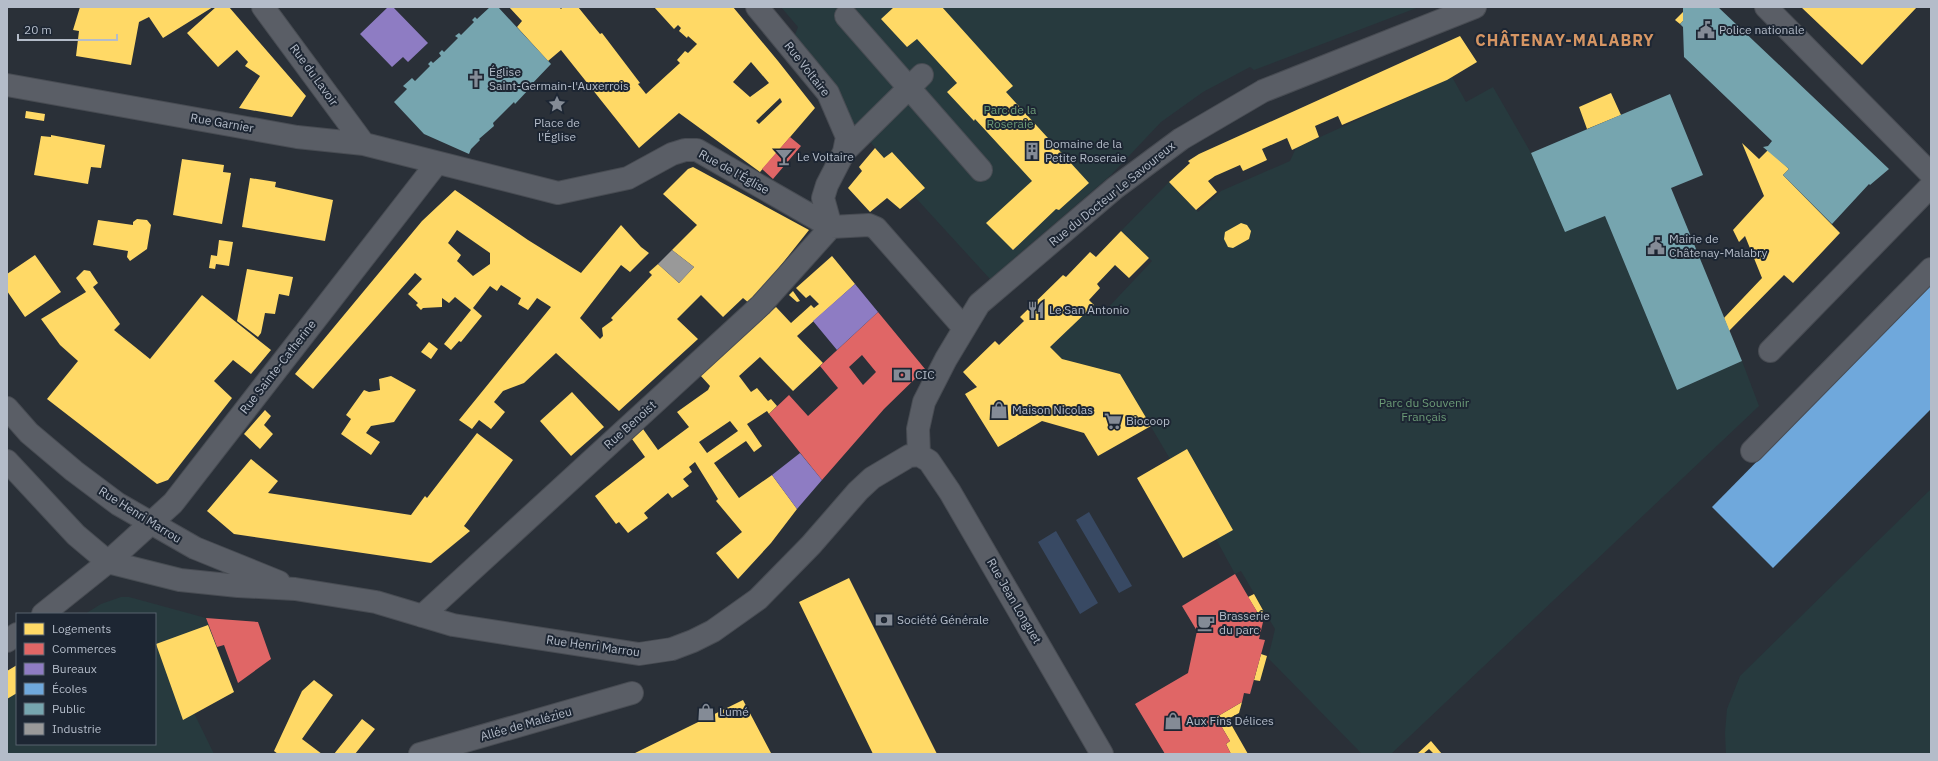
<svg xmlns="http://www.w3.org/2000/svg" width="1938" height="761" font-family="'IBM Plex Sans',sans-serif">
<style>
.green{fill:#273a3e}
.water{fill:#384963}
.homes{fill:#ffd966;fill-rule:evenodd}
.shops{fill:#e06666;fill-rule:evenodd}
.offices{fill:#8e7cc3}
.schools{fill:#6fa8dc}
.public{fill:#76a5af}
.industry{fill:#999}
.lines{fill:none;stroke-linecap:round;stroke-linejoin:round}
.minor-casing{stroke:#484c53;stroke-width:24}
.minor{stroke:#5a5e66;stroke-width:22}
.labels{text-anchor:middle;stroke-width:4;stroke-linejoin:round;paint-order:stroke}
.poi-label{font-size:12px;fill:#b4bcc9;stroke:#1d2633;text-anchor:start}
.street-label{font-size:12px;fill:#b4bcc9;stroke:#1d2633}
.park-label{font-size:12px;fill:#6b9a76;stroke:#1d2633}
.district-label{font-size:16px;font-weight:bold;letter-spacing:1px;fill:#d59563;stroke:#1d2633}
</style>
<rect width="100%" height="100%" fill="#2a3038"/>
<path class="green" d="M781 7H1419L1254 70 1250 67 1203 92 1161 122 1111 175 990 279 915 197 925 188 892 152 884 158 843 110 793 40 798 27Z
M1452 77 1466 102 1493 87 1531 153 1565 232 1605 216 1677 390 1742 361 1759 406 1391 754H1362L1268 658 1275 629 1241 571 1235 574 1216 539 1233 530 1187 449 1170 459 1120 374 1062 359 1050 347 1094 305 1103 313 1152 261 1121 231 1169 182 1198 212 1221 191 1290 161 1296 148Z
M1931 489V754H1726L1725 733 1727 709 1740 676Z
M121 597H129L206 618 234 692 194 713 214 754H7V671L17 665V744H155V614H85L101 604Z"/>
<path class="water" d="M1089 512 1132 586 1119 593 1076 520Z
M1056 531 1098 603 1080 614 1038 542Z"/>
<path class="homes" d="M80 7H213L163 38 149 17 139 22 131 65 76 56 79 31 73 30Z
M216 7H229L306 96 292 117 239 108 260 76 245 66 248 62 237 50 218 67 187 33Z
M509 7H559L561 9 563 7H578L600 34 602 33 640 83 638 84 646 94 680 63 677 60 685 51 688 53 697 44 688 36 687 38 679 31 681 28 678 25 674 29 654 7H733L778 61 815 108 760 172 679 113 639 148 561 50 548 61 517 27 522 21ZM751 62 769 83 750 97 733 82ZM780 98 782 102 759 124 756 121Z
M894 7H942L1013 86 1006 92 1089 183 1059 210 1056 209 1013 250 986 223 1032 181 975 119 974 121 947 92 957 83 917 39 907 47 881 19Z
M1801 7H1917L1862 65Z
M1683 12V21L1680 24 1675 20Z
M1460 36 1477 62 1447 80 1342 125 1338 116 1315 126 1319 137 1292 150 1287 138 1262 149 1267 160 1243 171 1240 165 1215 176 1208 181 1217 192 1196 210 1169 182 1190 163 1188 161 1199 154Z
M1611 93 1621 115 1587 129 1579 107Z
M26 111 45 114 44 121 25 118Z
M51 135 105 145 101 168 91 167 88 184 34 175 41 136 51 137Z
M1742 143 1759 159 1768 150 1789 169 1783 175 1840 233 1793 283 1784 275 1729 331 1724 318 1762 278 1745 236 1739 242 1733 230 1764 196Z
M875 148 884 158 892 152 925 188 900 209 887 198 870 212 848 188 862 171 859 167Z
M182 159 224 165 223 172 231 173 222 224 173 215Z
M693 167 809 230 750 304 743 298 723 317 701 295 677 319 698 339 619 411 556 353 524 383 503 391 494 402 505 412 491 429 479 420 472 429 459 420 551 307 537 298 528 310 518 304 521 298 501 285 497 291 490 286 473 308 482 316 461 342 459 341 451 350 444 344 471 310 455 297 449 303 442 298V307L423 308 421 310 416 305 418 303 408 294 422 279 415 273 313 389 295 374 422 221 455 190 528 240 581 273 621 225 641 247 649 253 630 272 621 265 580 318 600 339 603 336 602 328 613 320 611 318 652 275 649 272 658 264 679 283 694 267 672 250 697 225 663 194 688 169ZM457 230 490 253V264L473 276 457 261 461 255 448 243Z
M250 178 276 182 275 187 333 200 325 241 242 227Z
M137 219 147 220 151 225 147 249 130 261 127 257 128 251 93 245 98 220 133 225V222Z
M1241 223 1247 225 1251 231 1249 239 1233 248 1228 247 1224 239 1225 232Z
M1121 231 1149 258 1129 278 1115 265 1097 284 1100 288 1089 300 1094 305 1050 347 1062 359 1120 374 1151 426 1098 456 1084 433 1042 421 998 447 965 394 977 387 963 372 995 341 999 345 1024 321 1020 317 1063 275 1066 277 1090 252 1096 257Z
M219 240 233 242 229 266 216 264 215 269 209 268 211 255 217 256Z
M35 255 61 292 25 317 7 291V274Z
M832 256 855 284 797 336 823 363 793 391 760 357 739 376 751 392 757 388 768 401 771 399 777 406 769 414 767 411 747 424 762 446 754 452 746 441 714 463 739 498 772 475 797 509 771 543 738 579 716 553 742 532 716 501 718 499 695 462 689 467 692 472 683 479 689 486 672 498 668 493 644 513 648 518 628 533 619 522 616 524 595 496 645 457 632 439 643 429 658 450 689 427 677 412 708 390 710 386 700 375 776 307 791 323 811 305 814 308 819 304 810 295 806 298 796 288ZM730 421 738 431 707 453 699 442Z
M247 269 293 277 289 296 279 294 275 314 265 313 261 333 258 337 237 321Z
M84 270 90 271 98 283 93 287 120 324 114 330 150 359 202 295 271 350 251 374 233 360 214 381 232 398 168 480 157 484 47 399 78 361 60 345 41 319 86 292 76 278Z
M793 291 800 301 797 302 789 295Z
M429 342 438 349 431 359 421 352Z
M391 376 416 390 394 422 371 426 366 433 380 442 371 455 341 434 351 419 346 415 364 390 369 392 380 390 379 379Z
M572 392 604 427 571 456 540 421Z
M265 410 271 416 264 425 273 434 260 449 244 434Z
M477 433 513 460 464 526 470 531 431 563 234 534 207 511 251 459 278 481 268 493 411 515 425 496 427 498Z
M1187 449 1233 530 1183 558 1137 478Z
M849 578 937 754H873L799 602Z
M1254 594 1264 612 1259 615 1248 597Z
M208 625 234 692 183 720 156 644Z
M1261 654 1267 656 1260 681 1254 680Z
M17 665V693L7 699V671Z
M314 680 333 695 302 739 322 754H278L274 751 302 691Z
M743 700 771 753 633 754Z
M1242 702 1239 713 1228 719 1248 754H1231L1226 744 1230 741 1220 724 1217 726 1213 719Z
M362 719 375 729 355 754H334Z
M1431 741 1442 754H1434L1429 749 1423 754H1417Z"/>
<path class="shops" d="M790 137 801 146 773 179 762 169Z
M878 312 925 369 884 409 822 480 769 414 789 395 808 416 838 388 820 366ZM862 355 876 372 863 385 849 367Z
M1235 574 1263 622 1259 639 1265 640 1250 694 1244 693 1242 702 1213 719 1217 726 1220 724 1230 741 1226 744 1231 754H1165L1135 704 1188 673 1197 631 1182 606Z
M206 618 258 622 271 659 238 683 224 645 217 647Z"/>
<path class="offices" d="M388 7H393L428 43 408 62 403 57 392 67 360 34Z
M855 284 878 312 837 350 813 321Z
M800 453 822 480 797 509 772 475Z"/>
<path class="schools" d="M1931 285V409L1773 568 1712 507Z"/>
<path class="public" d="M490 7H498L551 64 529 87 530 88 515 104 514 102 493 123 494 126 479 139 480 140 471 149 469 154 424 134 394 102 407 89 403 86 412 78 415 81 430 66 428 64 431 61 433 63 441 56 439 53 442 50 444 52 458 38 455 36 459 33 461 35 474 22 472 20 475 17 477 19Z
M1683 7H1718L1889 169 1870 185 1869 184 1832 224 1783 175 1789 169 1763 147 1768 146 1772 141 1684 57 1683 27 1680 24 1683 21Z
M1670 94 1703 175 1671 188 1742 361 1677 390 1605 216 1565 232 1531 153Z"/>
<path class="industry" d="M672 250 694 267 679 283 658 264Z"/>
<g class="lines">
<g class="minor-casing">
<path id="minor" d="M263 7 364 144
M757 7 828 93 847 137 844 152 827 185 823 198 831 227
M1766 7 1931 174
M846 16 981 170
M7 85 297 137 364 144 558 193 628 178 672 154 685 150H697L831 227 869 225 876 228 964 328
M844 152 922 75
M1770 351 1931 186
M7 408 29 433 74 471 118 504 195 548 279 582
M1752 451 1931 269
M919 455 918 429 924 402 946 359 979 304 1115 188 1181 139 1263 91 1475 7
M919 455 929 461 950 492 1102 754
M7 461 76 535 108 562 180 580 238 586 295 589 376 602 453 625 639 654 672 649 693 641 713 631 758 599 811 545 858 491 872 478 909 456 919 455
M43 614 108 562 173 503 437 163
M422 616 761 305 831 227
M7 641 17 634
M420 754 632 693"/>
</g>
<use href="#minor" class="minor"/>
</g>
<defs>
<g id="civic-bare" transform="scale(1.38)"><path d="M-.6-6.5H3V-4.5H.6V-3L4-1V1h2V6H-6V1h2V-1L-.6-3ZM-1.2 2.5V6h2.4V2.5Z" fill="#848b96" stroke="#1d2633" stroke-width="2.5" paint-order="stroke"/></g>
<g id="church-bare" transform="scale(1.38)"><path d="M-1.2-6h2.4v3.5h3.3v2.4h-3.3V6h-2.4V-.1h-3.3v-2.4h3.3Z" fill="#848b96" stroke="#1d2633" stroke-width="2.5" paint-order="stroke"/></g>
<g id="sight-bare" transform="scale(1.38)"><path d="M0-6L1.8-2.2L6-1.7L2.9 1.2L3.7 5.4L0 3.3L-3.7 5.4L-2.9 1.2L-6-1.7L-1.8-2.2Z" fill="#848b96" stroke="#1d2633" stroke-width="2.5" paint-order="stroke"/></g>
<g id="building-bare" transform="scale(1.38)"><path d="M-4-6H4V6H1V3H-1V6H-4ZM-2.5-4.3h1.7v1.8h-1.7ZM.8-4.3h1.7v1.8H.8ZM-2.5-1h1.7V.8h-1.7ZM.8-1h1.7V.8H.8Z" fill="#848b96" stroke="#1d2633" stroke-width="2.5" paint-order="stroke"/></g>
<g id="bar-bare" transform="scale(1.38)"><path d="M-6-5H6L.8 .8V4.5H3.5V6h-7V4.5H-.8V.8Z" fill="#848b96" stroke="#1d2633" stroke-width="2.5" paint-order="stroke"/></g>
<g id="restaurant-bare" transform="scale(1.38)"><path d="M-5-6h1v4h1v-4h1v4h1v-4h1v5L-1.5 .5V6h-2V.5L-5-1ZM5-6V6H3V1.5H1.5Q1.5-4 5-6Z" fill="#848b96" stroke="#1d2633" stroke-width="2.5" paint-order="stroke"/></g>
<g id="bank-bare" transform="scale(1.38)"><path d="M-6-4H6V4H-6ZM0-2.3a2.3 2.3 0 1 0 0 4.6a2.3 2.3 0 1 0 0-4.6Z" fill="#848b96" stroke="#1d2633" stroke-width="2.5" paint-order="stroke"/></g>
<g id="shop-bare" transform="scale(1.38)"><path d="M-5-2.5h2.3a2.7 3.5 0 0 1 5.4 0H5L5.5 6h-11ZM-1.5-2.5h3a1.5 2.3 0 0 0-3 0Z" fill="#848b96" stroke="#1d2633" stroke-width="2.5" paint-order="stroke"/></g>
<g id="supermarket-bare" transform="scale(1.38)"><path d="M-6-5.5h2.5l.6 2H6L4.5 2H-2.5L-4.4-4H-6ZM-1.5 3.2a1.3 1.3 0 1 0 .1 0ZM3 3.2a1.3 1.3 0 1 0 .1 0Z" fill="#848b96" stroke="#1d2633" stroke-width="2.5" paint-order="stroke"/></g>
<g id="cafe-bare" transform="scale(1.38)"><path d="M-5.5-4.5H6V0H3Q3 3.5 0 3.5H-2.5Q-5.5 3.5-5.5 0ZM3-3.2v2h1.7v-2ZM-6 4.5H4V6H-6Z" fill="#848b96" stroke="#1d2633" stroke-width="2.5" paint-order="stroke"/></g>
</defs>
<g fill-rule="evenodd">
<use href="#civic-bare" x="1706" y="30"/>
<use href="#church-bare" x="476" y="79"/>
<use href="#sight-bare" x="557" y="104"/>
<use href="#building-bare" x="1032" y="151"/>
<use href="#bar-bare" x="784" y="157"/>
<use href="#civic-bare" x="1656" y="246"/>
<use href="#restaurant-bare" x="1036" y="310"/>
<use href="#bank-bare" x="902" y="375"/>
<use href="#shop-bare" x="999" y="410"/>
<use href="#supermarket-bare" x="1113" y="421"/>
<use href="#bank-bare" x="884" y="620"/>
<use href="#cafe-bare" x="1206" y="623"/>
<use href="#shop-bare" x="706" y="712"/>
<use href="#shop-bare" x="1173" y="721"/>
</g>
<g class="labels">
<g class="poi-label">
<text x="1719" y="34">Police nationale</text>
<text x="489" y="76">Église<tspan x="489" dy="14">Saint-Germain-l'Auxerrois</tspan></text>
<text x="557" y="127" text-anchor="middle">Place de<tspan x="557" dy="14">l'Église</tspan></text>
<text x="1045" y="148">Domaine de la<tspan x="1045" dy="14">Petite Roseraie</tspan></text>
<text x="797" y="161">Le Voltaire</text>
<text x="1669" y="243">Mairie de<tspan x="1669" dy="14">Châtenay-Malabry</tspan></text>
<text x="1049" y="314">Le San Antonio</text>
<text x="915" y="379">CIC</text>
<text x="1012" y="414">Maison Nicolas</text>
<text x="1126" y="425">Biocoop</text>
<text x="1219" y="620">Brasserie<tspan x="1219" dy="14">du parc</tspan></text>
<text x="897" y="624">Société Générale</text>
<text x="719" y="716">Lumé</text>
<text x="1186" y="725">Aux Fins Délices</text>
</g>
<g class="street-label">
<text transform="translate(807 69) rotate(52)" y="4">Rue Voltaire</text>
<text transform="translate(314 75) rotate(54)" y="4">Rue du Lavoir</text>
<text transform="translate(222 123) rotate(10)" y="4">Rue Garnier</text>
<text transform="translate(734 172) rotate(29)" y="4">Rue de l'Église</text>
<text transform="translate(1112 194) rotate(-39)" y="4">Rue du Docteur Le Savoureux</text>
<text transform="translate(278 367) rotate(-52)" y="4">Rue Sainte-Catherine</text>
<text transform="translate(630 425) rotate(-42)" y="4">Rue Benoist</text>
<text transform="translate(140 515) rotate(32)" y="4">Rue Henri Marrou</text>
<text transform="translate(1014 601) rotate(60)" y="4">Rue Jean Longuet</text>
<text transform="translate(593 646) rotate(8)" y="4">Rue Henri Marrou</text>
<text transform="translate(526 724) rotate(-16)" y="4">Allée de Malézieu</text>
</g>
<g class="park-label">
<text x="1010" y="114">Parc de la<tspan x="1010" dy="14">Roseraie</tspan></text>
<text x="1424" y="407">Parc du Souvenir<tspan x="1424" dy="14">Français</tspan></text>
</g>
<g class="district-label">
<text x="1565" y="46">CHÂTENAY-MALABRY</text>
</g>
</g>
<rect width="1938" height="761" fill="none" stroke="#b4bcc9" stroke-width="16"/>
<rect x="16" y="613" width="140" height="132" fill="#1d2633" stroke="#59626f"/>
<rect x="24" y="623" width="20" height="12" fill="#ffd966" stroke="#59626f"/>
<text x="52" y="633" font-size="12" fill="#b4bcc9">Logements</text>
<rect x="24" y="643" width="20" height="12" fill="#e06666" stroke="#59626f"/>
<text x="52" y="653" font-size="12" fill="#b4bcc9">Commerces</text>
<rect x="24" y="663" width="20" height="12" fill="#8e7cc3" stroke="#59626f"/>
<text x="52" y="673" font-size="12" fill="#b4bcc9">Bureaux</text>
<rect x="24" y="683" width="20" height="12" fill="#6fa8dc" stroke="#59626f"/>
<text x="52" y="693" font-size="12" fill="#b4bcc9">Écoles</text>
<rect x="24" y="703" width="20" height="12" fill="#76a5af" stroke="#59626f"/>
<text x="52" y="713" font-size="12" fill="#b4bcc9">Public</text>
<rect x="24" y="723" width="20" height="12" fill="#999999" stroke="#59626f"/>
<text x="52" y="733" font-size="12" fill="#b4bcc9">Industrie</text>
<path d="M18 34v6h99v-6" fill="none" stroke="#b4bcc9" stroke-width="2"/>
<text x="24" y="34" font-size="12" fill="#b4bcc9" stroke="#1d2633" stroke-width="3" paint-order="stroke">20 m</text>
</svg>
